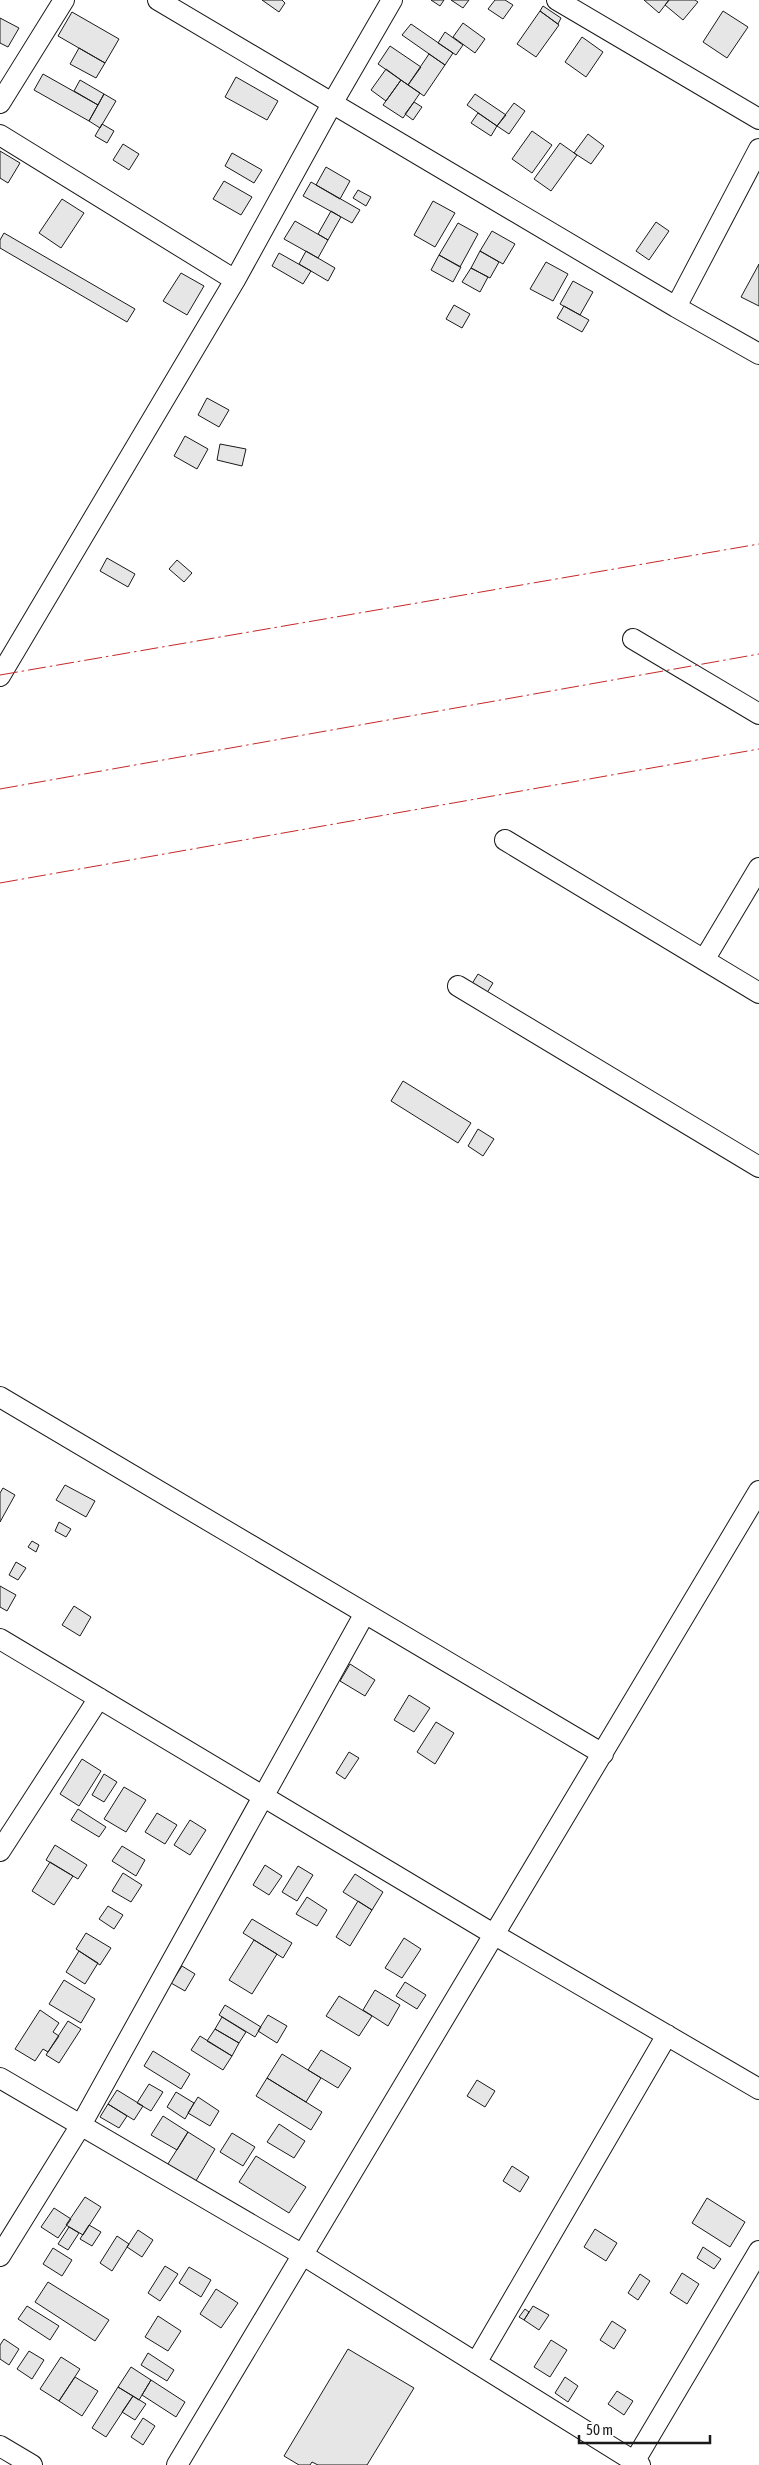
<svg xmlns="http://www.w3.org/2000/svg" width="759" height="2465" font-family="'Asap Condensed',sans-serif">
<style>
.building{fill:#e6e6e6;stroke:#1a1a1a}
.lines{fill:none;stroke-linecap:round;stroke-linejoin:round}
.minor-casing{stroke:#1a1a1a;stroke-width:22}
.minor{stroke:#fff;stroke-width:20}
.power{stroke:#c62828;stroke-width:1;stroke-dasharray:18 4 2.5 4;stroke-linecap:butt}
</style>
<rect width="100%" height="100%" fill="#fff"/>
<path class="building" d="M262 0H282L285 3 279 12Z
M431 0H444L440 6Z
M451 0H469L463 8Z
M495 0H505L513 5 503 19 488 9Z
M644 0H669L659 13Z
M669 0H695L698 2 683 20 665 5Z
M543 6 561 18 558 24 540 11Z
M540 11 559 25 536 57 517 44Z
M723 11 748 27 727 58 703 42Z
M72 12 119 39 105 63 58 36Z
M0 18 19 28 8 47 0 43Z
M463 23 485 39 475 53 453 37Z
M411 24 453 53 445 65 402 35Z
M445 32 463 45 456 55 438 43Z
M582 37 603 52 586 77 565 62Z
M390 46 421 67 408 85 378 64Z
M79 48 105 63 96 78 70 64Z
M429 54 445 65 424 96 408 85Z
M386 69 401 80 386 101 371 90Z
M43 74 98 105 89 121 34 90Z
M236 77 278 101 267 120 225 97Z
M80 80 104 94 98 105 74 91Z
M401 80 420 93 403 118 383 105Z
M104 94 116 101 100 128 89 121Z
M475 94 506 115 497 126 467 105Z
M414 102 422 107 413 120 405 114Z
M514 103 525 111 509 134 497 126Z
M478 113 497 126 491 136 471 123Z
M102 124 114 131 107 143 95 136Z
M532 131 552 145 532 173 512 159Z
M588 134 604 146 591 164 574 153Z
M560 143 577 155 551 191 534 179Z
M123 144 139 154 129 170 113 160Z
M0 151 20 163 8 183 0 178Z
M232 153 262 170 254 183 225 166Z
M326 167 350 181 340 199 316 185Z
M224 181 252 197 241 215 213 199Z
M311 182 360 210 352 223 303 196Z
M358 190 371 197 366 206 353 198Z
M62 199 84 213 61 248 39 233Z
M433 201 455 213 435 247 414 235Z
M331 211 341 217 328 240 318 234Z
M295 221 328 240 318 258 284 239Z
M656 222 669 231 649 260 636 251Z
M458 223 478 234 460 267 439 255Z
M492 231 515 244 503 264 480 251Z
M4 233 135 309 127 322 0 248V240Z
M306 251 335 268 328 281 299 264Z
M480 251 499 262 490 278 471 268Z
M279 253 311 271 303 284 272 266Z
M439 255 461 267 453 282 431 270Z
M546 262 568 274 553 301 530 289Z
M759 264V306L741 297Z
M471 268 488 277 480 292 462 282Z
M181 273 204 286 187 315 163 301Z
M573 281 593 292 580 315 560 304Z
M454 305 470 314 462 328 446 319Z
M564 306 589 320 582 332 557 318Z
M207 398 229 410 219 427 198 415Z
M185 436 208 449 197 469 174 456Z
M220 444 246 449 242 466 217 460Z
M107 558 135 574 128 587 100 571Z
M177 560 192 573 184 582 169 569Z
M478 974 493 983 485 996 470 987Z
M403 1081 471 1123 458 1143 391 1101Z
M478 1129 494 1139 483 1156 468 1146Z
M65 1485 95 1501 86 1517 56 1500Z
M3 1488 15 1495 0 1522V1493Z
M59 1522 71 1529 66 1537 55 1531Z
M32 1541 39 1545 36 1552 28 1547Z
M16 1562 26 1568 18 1580 9 1575Z
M0 1586 16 1595 7 1611 0 1607Z
M74 1606 91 1617 80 1636 62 1625Z
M350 1664 375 1680 365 1696 340 1681Z
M409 1695 430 1708 414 1732 394 1720Z
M436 1722 454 1733 435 1764 417 1752Z
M349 1752 359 1758 345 1779 336 1773Z
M82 1759 101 1771 79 1806 60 1794Z
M104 1774 117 1782 104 1802 92 1795Z
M124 1787 146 1800 126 1832 104 1819Z
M78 1809 106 1827 99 1837 71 1820Z
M157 1813 177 1825 165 1844 145 1832Z
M190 1820 206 1830 190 1855 174 1845Z
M55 1845 87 1865 78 1879 46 1860Z
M122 1846 145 1860 136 1876 112 1861Z
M50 1862 73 1876 54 1905 32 1891Z
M265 1865 282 1876 269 1895 253 1885Z
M298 1866 313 1875 297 1901 282 1892Z
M123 1873 142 1885 131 1902 112 1891Z
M355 1874 383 1892 372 1910 343 1892Z
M307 1897 327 1910 317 1926 296 1914Z
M358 1901 372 1910 350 1946 336 1937Z
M108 1906 123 1915 114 1929 99 1919Z
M252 1919 292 1943 283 1958 243 1933Z
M86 1933 111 1948 100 1965 76 1949Z
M404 1938 421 1949 402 1978 385 1968Z
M254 1940 277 1954 252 1994 229 1980Z
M79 1951 98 1963 85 1984 66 1972Z
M182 1966 195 1974 185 1991 171 1983Z
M64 1980 95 1999 81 2023 49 2004Z
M405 1982 426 1995 417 2009 396 1996Z
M375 1990 400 2005 388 2026 363 2010Z
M339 1996 372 2016 359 2036 326 2016Z
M225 2005 261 2027 255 2037 219 2015Z
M40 2010 59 2023 53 2032 59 2036 48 2052 43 2049 35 2061 15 2049Z
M268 2015 287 2026 277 2043 258 2031Z
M222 2017 246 2032 239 2043 215 2029Z
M68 2021 81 2029 59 2063 46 2055Z
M215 2029 239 2043 232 2056 207 2041Z
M200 2036 232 2056 223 2070 191 2050Z
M321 2050 351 2068 338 2088 308 2070Z
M153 2051 190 2074 181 2089 144 2066Z
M282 2054 321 2078 306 2102 267 2078Z
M267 2078 322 2112 311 2130 256 2096Z
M477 2080 495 2091 485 2107 467 2096Z
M149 2084 163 2092 151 2111 137 2103Z
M117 2090 143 2106 134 2120 108 2104Z
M176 2092 194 2103 185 2119 167 2107Z
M198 2097 219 2111 210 2126 188 2113Z
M108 2104 127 2116 119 2128 100 2117Z
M163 2116 188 2132 177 2150 151 2135Z
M279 2124 305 2141 294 2158 267 2142Z
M188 2132 215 2149 194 2184 166 2167Z
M232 2133 255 2147 243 2166 220 2152Z
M256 2156 306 2187 289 2213 239 2182Z
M512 2166 529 2177 520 2192 503 2181Z
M85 2197 101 2207 83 2235 66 2225Z
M707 2198 745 2222 730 2247 692 2223Z
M54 2208 71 2219 58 2238 41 2227Z
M89 2225 101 2232 92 2246 80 2239Z
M69 2227 79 2233 68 2250 58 2244Z
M595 2229 617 2243 606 2261 584 2247Z
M138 2230 153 2240 142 2257 127 2247Z
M117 2236 129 2244 112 2271 100 2263Z
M703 2247 721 2259 714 2269 697 2258Z
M53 2248 72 2260 62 2276 43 2264Z
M165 2266 178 2274 160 2301 148 2293Z
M189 2267 211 2280 201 2297 179 2283Z
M682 2273 699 2284 687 2304 670 2293Z
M640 2274 650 2281 638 2300 628 2293Z
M48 2282 109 2320 95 2341 35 2302Z
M216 2289 238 2303 221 2328 200 2314Z
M27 2306 59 2326 50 2340 18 2319Z
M533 2306 549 2315 539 2330 524 2320Z
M525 2309 529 2312 524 2320 519 2317Z
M158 2316 181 2331 168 2351 145 2337Z
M612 2321 626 2330 614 2349 600 2340Z
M4 2339 19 2349 9 2365 0 2359V2345Z
M551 2340 567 2350 550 2377 534 2367Z
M348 2349 414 2388 367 2465H318L312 2462 310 2465H299L284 2456Z
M29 2351 44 2360 32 2379 17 2369Z
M148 2353 174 2370 167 2381 141 2365Z
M61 2357 80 2369 59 2401 40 2389Z
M131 2367 151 2380 139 2400 118 2387Z
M75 2377 98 2391 82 2416 59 2401Z
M565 2377 578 2386 568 2402 555 2393Z
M151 2380 185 2402 176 2417 142 2395Z
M118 2387 133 2396 106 2437 92 2428Z
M617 2391 633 2401 624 2415 608 2404Z
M133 2396 146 2404 135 2420 122 2412Z
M143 2418 155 2426 143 2445 131 2437Z"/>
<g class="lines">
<g class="minor-casing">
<path id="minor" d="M158 0 676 307
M557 0 759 119
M0 103 64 0
M0 135 235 280
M759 149 676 307 759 354
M633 639 759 714
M0 676 235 280 333 102 392 0
M505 840 759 993
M704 960 759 868
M458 986 759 1167
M0 1397 603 1754
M0 1639 495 1935 759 2089
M0 1851 99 1698
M0 2078 303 2255 640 2465
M0 2256 81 2125 365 1613
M476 2363 667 2035
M0 2446 32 2465
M634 2462 759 2251
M177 2465 759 1491"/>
</g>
<use href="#minor" class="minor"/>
<path class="power" d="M0 675 759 544
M0 789 759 654
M0 883 759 749"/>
</g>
<path d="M579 2435v8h131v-8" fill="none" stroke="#1a1a1a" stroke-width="2.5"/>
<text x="586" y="2435" font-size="15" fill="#1a1a1a" stroke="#ffffff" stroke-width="4" paint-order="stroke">50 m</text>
</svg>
